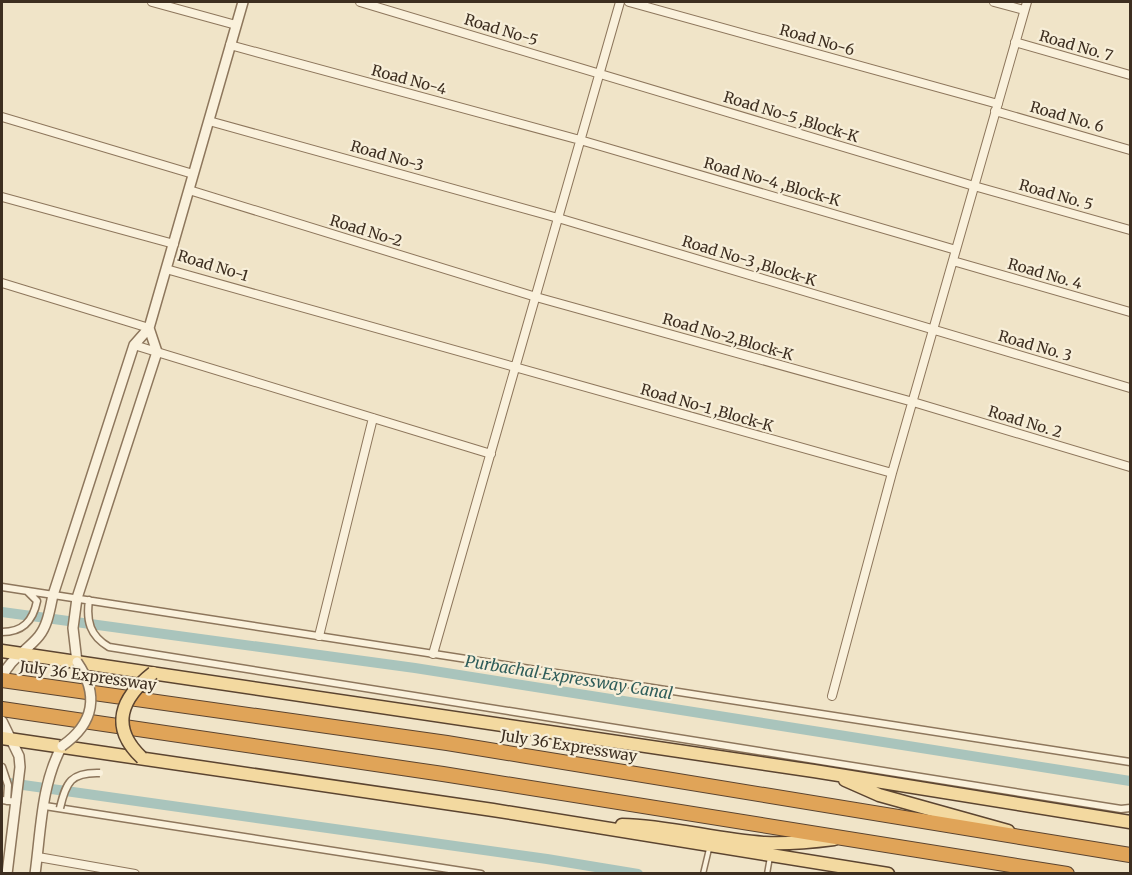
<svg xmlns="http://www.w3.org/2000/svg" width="1132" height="875" font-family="Merriweather,serif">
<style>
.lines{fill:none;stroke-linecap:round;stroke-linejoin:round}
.canal{stroke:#a9c4bc;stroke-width:10}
.service-casing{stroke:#8d765c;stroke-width:7}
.pedestrian-casing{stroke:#8d765c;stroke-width:9}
.minor-casing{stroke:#8d765c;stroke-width:10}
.tertiary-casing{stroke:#8d765c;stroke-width:12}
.primary-casing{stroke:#5b4430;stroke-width:15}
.motorway-casing{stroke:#5b4430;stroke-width:16}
.service{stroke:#faf1dc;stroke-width:4}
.pedestrian{stroke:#faf1dc;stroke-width:6}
.minor{stroke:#faf1dc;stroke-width:8}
.tertiary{stroke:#faf1dc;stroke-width:9}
.primary{stroke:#f3d9a0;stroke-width:12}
.motorway{stroke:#e0a458;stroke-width:14}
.pedestrian-bridge-casing{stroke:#8d765c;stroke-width:9;stroke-linecap:butt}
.tertiary-bridge-casing{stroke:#8d765c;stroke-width:12;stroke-linecap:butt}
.primary-bridge-casing{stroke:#5b4430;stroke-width:15;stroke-linecap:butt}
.pedestrian-bridge{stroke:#faf1dc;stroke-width:6}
.tertiary-bridge{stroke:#faf1dc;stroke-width:9}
.primary-bridge{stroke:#f3d9a0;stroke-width:12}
.labels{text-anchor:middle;stroke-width:4.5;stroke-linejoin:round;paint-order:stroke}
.street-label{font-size:15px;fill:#3d2e20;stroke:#f7eed8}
.water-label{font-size:16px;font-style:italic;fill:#2f5d5a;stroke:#f7eed8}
</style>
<rect width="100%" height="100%" fill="#f0e4c8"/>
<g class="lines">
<path class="canal" d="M2 612 415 668 1130 781
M2 782 547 859 638 874"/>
<g class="service-casing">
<path id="service" d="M703 874 709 849
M767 874 770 857"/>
</g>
<g class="pedestrian-casing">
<path id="pedestrian" d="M2 587 1130 762
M89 600C86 621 90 636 109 647L1121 809 1130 808
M2 632C23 632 33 621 37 601L28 592
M2 767 8 785 7 801
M2 800 17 802
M45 806 481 874"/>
</g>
<g class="minor-casing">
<path id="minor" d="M152 2 236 25
M360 2 974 186 1130 230
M629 2 998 104
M994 2 1024 10
M1015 42 1130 75
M230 45 580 140 956 250
M995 111 1130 150
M2 117 193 174
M209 121 558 218 1130 388
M189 190 536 297 913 402 1130 467
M2 197 174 244
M953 261 1130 312
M166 269 892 473
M2 283 149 328
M134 345 491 454
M319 636 373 418
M433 654 620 2
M832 696 892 473 1027 2
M38 857 135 874"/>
</g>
<g class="tertiary-casing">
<path id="tertiary" d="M77 662 73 628 77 598 157 352 149 328
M2 678C9 659 27 651 39 636 48 625 50 608 53 595L134 345 149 328 243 2
M2 721 19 756 20 767 7 874
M35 874C41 831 41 784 62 746"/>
</g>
<g class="primary-casing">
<path id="primary" d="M2 651 814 771 1130 822
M2 738 493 810 888 874
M845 780 879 795 1008 831
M622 825C670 826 717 840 765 843 788 844 811 842 834 839"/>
</g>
<g class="motorway-casing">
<path id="motorway" d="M2 680 447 743 1130 855
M2 709 443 774 1067 874"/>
</g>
<use href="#service" class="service"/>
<use href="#pedestrian" class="pedestrian"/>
<use href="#minor" class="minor"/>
<use href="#tertiary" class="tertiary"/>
<use href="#primary" class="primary"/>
<use href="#motorway" class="motorway"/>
<g class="pedestrian-bridge-casing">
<path id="pedestrian-bridge" d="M60 808C66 782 71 772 100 773"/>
</g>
<g class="tertiary-bridge-casing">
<path id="tertiary-bridge" d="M62 746C95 723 99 694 77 662"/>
</g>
<g class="primary-bridge-casing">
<path id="primary-bridge" d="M142 758C109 727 121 698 153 673"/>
</g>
<use href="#pedestrian-bridge" class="pedestrian-bridge"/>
<use href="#tertiary-bridge" class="tertiary-bridge"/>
<use href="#primary-bridge" class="primary-bridge"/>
</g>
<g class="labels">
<g class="street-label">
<text transform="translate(501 30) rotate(17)" y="5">Road No-5</text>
<text transform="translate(817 40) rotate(16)" y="5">Road No-6</text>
<text transform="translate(1076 46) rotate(16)" y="5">Road No. 7</text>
<text transform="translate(409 80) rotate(15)" y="5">Road No-4</text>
<text transform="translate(791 117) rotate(17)" y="5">Road No-5 ,Block-K</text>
<text transform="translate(1067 117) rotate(16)" y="5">Road No. 6</text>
<text transform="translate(387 156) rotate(16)" y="5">Road No-3</text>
<text transform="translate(772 182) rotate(16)" y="5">Road No-4 ,Block-K</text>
<text transform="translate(1056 195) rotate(16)" y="5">Road No. 5</text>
<text transform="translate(366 231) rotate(17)" y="5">Road No-2</text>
<text transform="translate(749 261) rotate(17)" y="5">Road No-3 ,Block-K</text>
<text transform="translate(213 266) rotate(17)" y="5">Road No-1</text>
<text transform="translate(1045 274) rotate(16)" y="5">Road No. 4</text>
<text transform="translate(728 337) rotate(16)" y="5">Road No-2,Block-K</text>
<text transform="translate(1035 346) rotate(16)" y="5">Road No. 3</text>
<text transform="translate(707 408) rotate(16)" y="5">Road No-1 ,Block-K</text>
<text transform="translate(1025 422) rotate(17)" y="5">Road No. 2</text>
<text transform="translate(88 676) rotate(8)" y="5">July 36 Expressway</text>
<text transform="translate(569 746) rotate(9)" y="5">July 36 Expressway</text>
</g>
<g class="water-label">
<text transform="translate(569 677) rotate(9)" y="6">Purbachal Expressway Canal</text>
</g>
</g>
<rect width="1132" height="875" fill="none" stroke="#3d2e20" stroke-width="6"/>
</svg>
